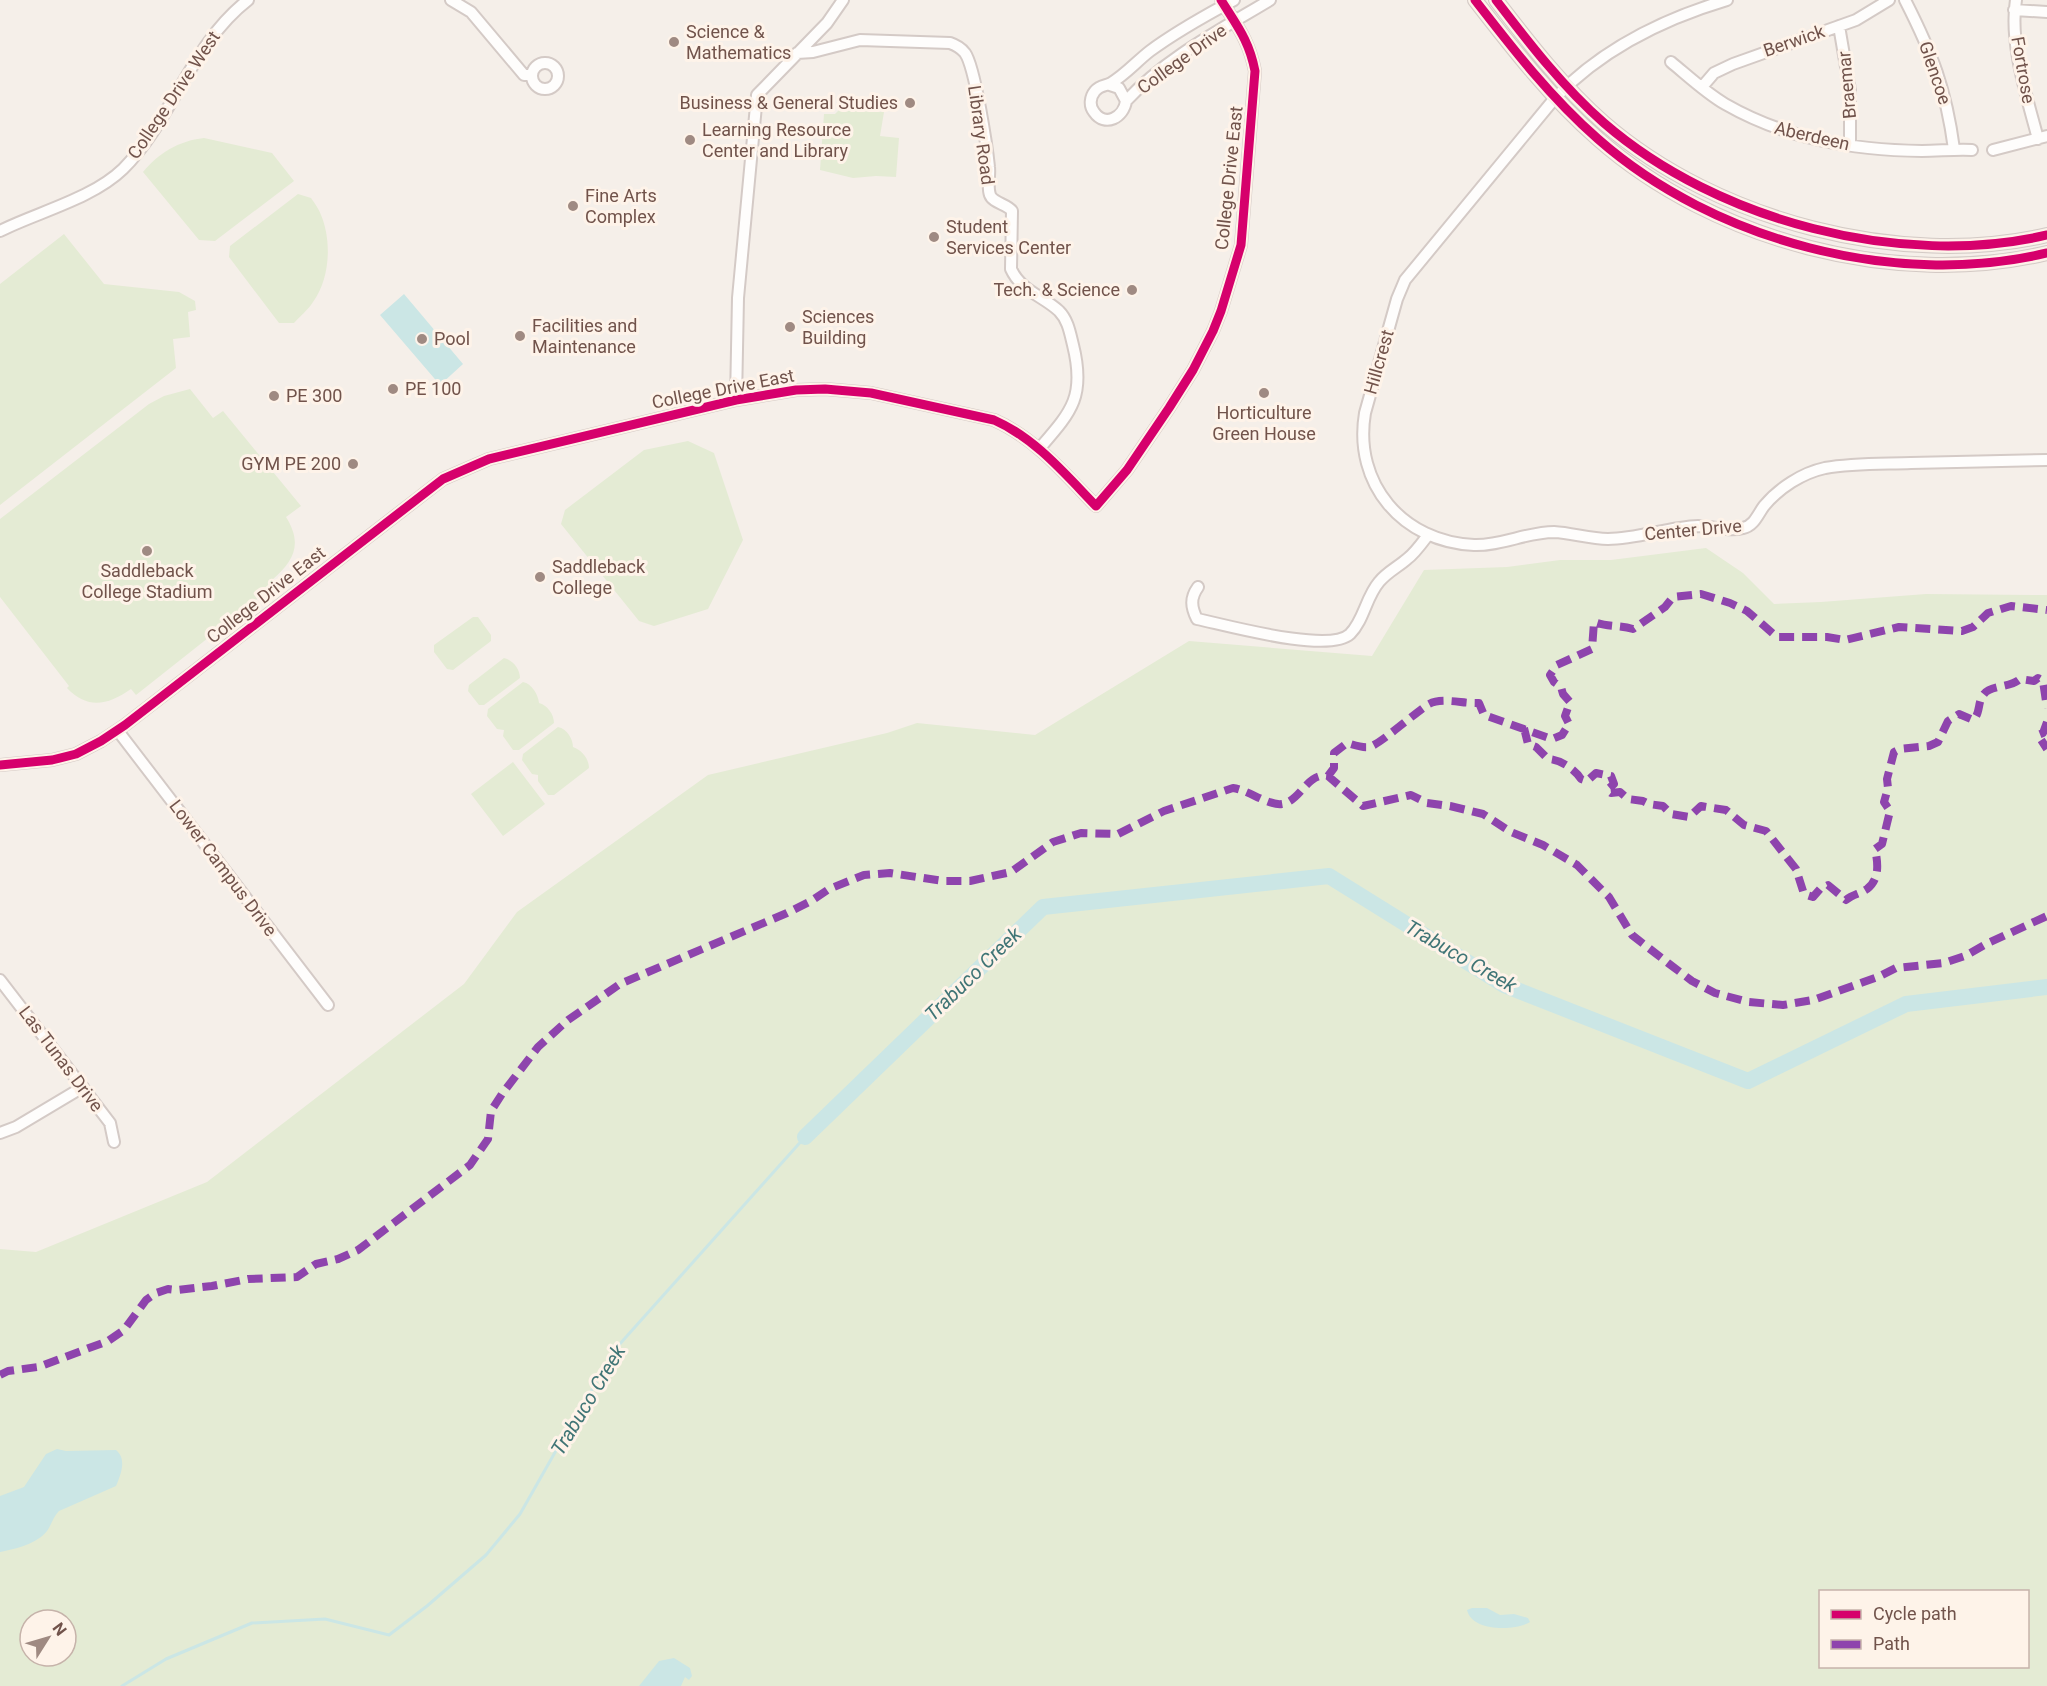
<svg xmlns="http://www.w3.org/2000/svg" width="2047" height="1686" font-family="Roboto,sans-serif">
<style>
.green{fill:#e4ebd4;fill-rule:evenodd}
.water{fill:#cbe6e5}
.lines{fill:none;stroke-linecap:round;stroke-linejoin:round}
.stream{stroke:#cbe6e5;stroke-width:3}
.river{stroke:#cbe6e5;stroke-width:16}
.minor-casing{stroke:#d4cac6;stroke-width:14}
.major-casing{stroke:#d4cac5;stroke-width:16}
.minor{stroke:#fefdfc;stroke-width:10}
.major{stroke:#f1ebe5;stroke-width:14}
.quiet{stroke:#8e44ad;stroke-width:8;stroke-dasharray:15 8;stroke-linecap:butt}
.cycleway-casing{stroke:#fef3e9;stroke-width:13}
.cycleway{stroke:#d6006c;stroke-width:9}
.poi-dot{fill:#9f8a82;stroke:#fef3e9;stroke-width:2}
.labels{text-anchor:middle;stroke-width:6;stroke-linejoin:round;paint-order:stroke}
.poi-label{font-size:18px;fill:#71534b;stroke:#fef3e9;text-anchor:start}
.street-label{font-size:18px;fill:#71534b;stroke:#fef3e9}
.water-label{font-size:20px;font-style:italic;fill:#407576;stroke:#fef3e9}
</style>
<rect width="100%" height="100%" fill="#f5efe9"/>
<path class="green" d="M839 110 884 112 880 136 899 138 896 177 876 176 853 178 820 170 824 114H835Z
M204 138 272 153 294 181 215 241 199 240 143 172C159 153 178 141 204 138Z
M298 194 311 198C315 204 319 209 321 215 332 241 330 279 313 302 308 310 300 316 294 323H279L229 257 230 246Z
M64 234 104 284 179 292 195 301 196 310 188 312 190 337 173 339 176 368 0 505V284Z
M190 389 213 418 223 411 301 506 286 517C303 544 294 561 272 580L275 585 136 695 131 689C108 705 88 710 67 688L69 686 0 597V519L149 404 164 396Z
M688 441 714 453 743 540 708 609 654 626 639 621 561 524 565 510 644 450Z
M1706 548 1743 573 1774 604 1821 602 1926 594 2047 595V1686H0V1249L36 1252 207 1182 464 984 517 912 708 775 887 733 917 723 1035 735 1189 641 1372 656 1424 570 1507 567 1560 560H1611ZM1820 1592H2028V1666H1820ZM30 1620H66V1656H30Z
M473 617H478L491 635V641L453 670 447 669 434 652V645Z
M504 658C513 660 520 669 520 678L484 705H479L468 691 469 685Z
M523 682C532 684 538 694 539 703 547 705 554 714 554 723L519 750H513L503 736 504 730 497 729 487 716 488 709Z
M558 727C567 729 573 739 573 747 582 750 589 759 589 768L554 795H548L538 781V775L532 774 522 760 523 754Z
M513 762 545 804 503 836 471 794Z"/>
<path class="water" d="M404 294 463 364 440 385 380 315Z
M57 1449 66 1451 116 1450C127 1459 121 1474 116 1486L59 1511C53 1517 52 1524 47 1531 37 1544 15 1549 0 1552V1496L24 1487 46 1454Z
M1472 1608H1487L1500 1615 1514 1614 1528 1618 1530 1622C1515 1631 1472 1632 1467 1610Z
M674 1658 690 1668 692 1676 689 1680 685 1677 681 1686H639L659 1661Z"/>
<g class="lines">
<path class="stream" d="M122 1686 166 1659 252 1623 325 1619 389 1635 427 1606 486 1555 520 1514 570 1426 618 1346 805 1137"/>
<path class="river" d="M805 1137 1043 907 1329 876 1504 985 1748 1081 1906 1004 2047 987"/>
<g class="minor-casing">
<path id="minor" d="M451 0 471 12 524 75H532
M1234 0C1208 14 1174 33 1150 51 1137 61 1125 75 1111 83 1106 86 1100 85 1095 91 1090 97 1089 106 1094 112 1105 128 1124 117 1126 101 1166 58 1220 30 1270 0
M1727 0C1663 19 1601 50 1555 98L1405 280 1397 299 1365 413C1353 484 1403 542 1474 545 1501 546 1527 532 1554 532 1572 533 1590 539 1608 539 1638 539 1668 527 1698 526 1712 526 1729 532 1743 528 1754 526 1758 514 1764 506 1779 488 1802 473 1825 468 1853 463 1882 464 1911 463 1956 462 2002 461 2047 460
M1905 0C1932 53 1946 89 1954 149
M2016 0C2009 43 2027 97 2038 139
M2014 10 2047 12
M1839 26 1850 90V145
M797 53 813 52 860 40 950 43C956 45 961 48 965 53 975 67 987 147 989 167 990 175 987 187 990 195 993 203 1007 204 1012 211L1011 269C1021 291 1043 296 1059 311 1068 320 1070 333 1073 345 1086 397 1071 412 1039 449
M1671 62C1688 76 1706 93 1725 104 1786 139 1852 150 1922 151 1939 151 1956 149 1972 150
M532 76a13 13 0 1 1 26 0a13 13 0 1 1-26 0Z
M1110 85 1119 88 1126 101
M1702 87 1714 73 1733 64 1856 20 1889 0
M1993 150 2047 136
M0 231C38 212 92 199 123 169 173 119 191 44 248 0
M736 400 738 298 757 95 827 23 843 0
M1198 587C1190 598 1191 607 1197 619 1226 625 1329 654 1350 634 1364 620 1366 597 1379 582 1387 572 1398 567 1407 559 1415 553 1422 543 1428 535
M118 731 328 1005
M0 765 52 760 76 754 101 741 125 725 443 479 489 459 736 400 796 390 825 389 871 393 994 420C1035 438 1065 474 1096 506L1127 470 1169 408 1193 370 1213 331 1221 311 1241 245 1255 71C1249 40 1237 26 1221 0
M0 980 110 1123 114 1142
M0 1133 16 1127 83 1087"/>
</g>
<g class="major-casing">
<path id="major" d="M1475 0C1513 49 1551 98 1598 139 1714 241 1896 289 2047 253
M1496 0C1529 43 1563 87 1604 123 1717 221 1901 269 2047 235"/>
</g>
<use href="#minor" class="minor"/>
<use href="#major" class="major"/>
<path class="quiet" d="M2047 722 2043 733 2038 735 2047 749
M1524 728 1528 744 1536 747 1548 759C1559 759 1575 769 1581 779L1587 781 1596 773 1611 776 1614 784 1607 790 1611 793 1620 792 1628 799 1643 801 1649 804 1663 806 1671 814 1689 817 1701 806 1726 810 1744 825 1766 831 1796 869 1804 894 1813 897 1820 889 1828 885 1846 900C1853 894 1860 894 1867 889 1880 879 1878 863 1875 849L1882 844 1890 811 1884 802 1888 788 1887 779 1894 752 1900 749 1929 746 1938 742 1948 721 1959 714 1973 720C1981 713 1977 702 1984 694 1991 685 2010 688 2020 679L2034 681 2038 678 2043 681 2047 708
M1328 776 1334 768V753L1347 743C1354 745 1362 748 1369 747 1378 746 1417 711 1429 704 1443 697 1463 704 1479 703L1484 715 1552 739 1562 735 1569 724 1565 716 1570 702 1563 694 1561 687 1554 682 1550 675 1557 665 1592 649 1594 622C1607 627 1619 625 1633 629L1665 607 1673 597 1701 594 1730 603 1747 611 1777 637H1827L1845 640 1899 627 1962 631 1973 627 1988 613 2011 606 2047 610
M0 1375 8 1371 38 1367 108 1341 124 1330 146 1300 156 1293 168 1289 177 1290 212 1286 248 1279 297 1277 316 1264 338 1259 358 1250 470 1165 488 1139 491 1111 502 1094 538 1047 568 1020 620 984 787 913 811 901 829 889 864 875 890 873 943 881H970L1011 872 1053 842 1081 833 1118 834 1164 811 1233 788C1248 790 1269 806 1282 804 1301 801 1307 772 1328 776L1363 806 1411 795 1427 803 1450 806 1483 814 1511 832 1543 845 1577 865 1609 897 1632 935 1668 963 1692 981 1715 993 1748 1002 1783 1005 1813 1000 1878 977 1896 968 1944 963 1965 956 1988 943 2047 916"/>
<g class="cycleway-casing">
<path id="cycleway" d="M1475 0C1513 49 1551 98 1598 139 1714 241 1896 289 2047 253
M1496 0C1529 43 1563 87 1604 123 1717 221 1901 269 2047 235
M0 765 52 760 76 754 101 741 125 725 443 479 489 459 736 400 796 390 825 389 871 393 994 420C1035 438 1065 474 1096 506L1127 470 1169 408 1193 370 1213 331 1221 311 1241 245 1255 71C1249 40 1237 26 1221 0"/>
</g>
<use href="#cycleway" class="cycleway"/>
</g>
<g class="poi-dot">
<circle cx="674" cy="42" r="6"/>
<circle cx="910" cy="103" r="6"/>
<circle cx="690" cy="140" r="6"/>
<circle cx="573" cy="206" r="6"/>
<circle cx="934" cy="237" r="6"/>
<circle cx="1132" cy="290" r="6"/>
<circle cx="790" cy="327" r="6"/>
<circle cx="520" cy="336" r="6"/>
<circle cx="422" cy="339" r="6"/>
<circle cx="393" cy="389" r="6"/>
<circle cx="1264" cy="393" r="6"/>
<circle cx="274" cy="396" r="6"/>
<circle cx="353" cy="464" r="6"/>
<circle cx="147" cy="551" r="6"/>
<circle cx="540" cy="577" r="6"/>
</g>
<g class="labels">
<g class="poi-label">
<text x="686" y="38">Science &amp;<tspan x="686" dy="21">Mathematics</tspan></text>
<text x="898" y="109" text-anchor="end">Business &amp; General Studies</text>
<text x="702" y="136">Learning Resource<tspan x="702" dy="21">Center and Library</tspan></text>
<text x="585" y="202">Fine Arts<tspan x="585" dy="21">Complex</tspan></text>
<text x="946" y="233">Student<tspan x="946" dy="21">Services Center</tspan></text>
<text x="1120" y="296" text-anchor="end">Tech. &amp; Science</text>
<text x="802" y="323">Sciences<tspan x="802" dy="21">Building</tspan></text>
<text x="532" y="332">Facilities and<tspan x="532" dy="21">Maintenance</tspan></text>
<text x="434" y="345">Pool</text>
<text x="405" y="395">PE 100</text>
<text x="286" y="402">PE 300</text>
<text x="1264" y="419" text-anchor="middle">Horticulture<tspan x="1264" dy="21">Green House</tspan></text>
<text x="341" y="470" text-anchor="end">GYM PE 200</text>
<text x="552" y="573">Saddleback<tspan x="552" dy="21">College</tspan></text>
<text x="147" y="577" text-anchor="middle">Saddleback<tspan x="147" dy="21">College Stadium</tspan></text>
</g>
<g class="street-label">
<text transform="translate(1794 41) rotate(-19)" y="6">Berwick</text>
<text transform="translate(1182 59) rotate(-36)" y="6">College Drive</text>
<text transform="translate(2023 70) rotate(80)" y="6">Fortrose</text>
<text transform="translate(1935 73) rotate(71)" y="6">Glencoe</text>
<text transform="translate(1847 85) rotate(-95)" y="6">Braemar</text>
<text transform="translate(174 95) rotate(-56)" y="6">College Drive West</text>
<text transform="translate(981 135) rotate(82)" y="6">Library Road</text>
<text transform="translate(1812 136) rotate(13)" y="6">Aberdeen</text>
<text transform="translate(1229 178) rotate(-84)" y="6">College Drive East</text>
<text transform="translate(1379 362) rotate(-74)" y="6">Hillcrest</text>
<text transform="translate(723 389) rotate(-11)" y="6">College Drive East</text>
<text transform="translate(1693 530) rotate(-5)" y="6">Center Drive</text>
<text transform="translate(266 595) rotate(-38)" y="6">College Drive East</text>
<text transform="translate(223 868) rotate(53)" y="6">Lower Campus Drive</text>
<text transform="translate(61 1059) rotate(53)" y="6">Las Tunas Drive</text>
</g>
<g class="water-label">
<text transform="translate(1461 956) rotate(30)" y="7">Trabuco Creek</text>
<text transform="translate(973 974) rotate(-44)" y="7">Trabuco Creek</text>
<text transform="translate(588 1400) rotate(-59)" y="7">Trabuco Creek</text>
</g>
</g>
<rect x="1819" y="1590" width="210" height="78" fill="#fef3e9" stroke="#c6b3aa" stroke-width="1.5"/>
<rect x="1831" y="1610" width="30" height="9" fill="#d6006c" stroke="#c6b3aa" stroke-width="1.5"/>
<text x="1873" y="1620" font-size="18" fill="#71534b">Cycle path</text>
<rect x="1831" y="1640" width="30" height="9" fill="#8e44ad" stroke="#c6b3aa" stroke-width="1.5"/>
<text x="1873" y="1650" font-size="18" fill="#71534b">Path</text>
<g transform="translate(48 1638) rotate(53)"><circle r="28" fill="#fef3e9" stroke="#c6b3aa" stroke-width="1.5"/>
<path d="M0-4.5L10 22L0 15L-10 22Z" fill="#9f8a82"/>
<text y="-9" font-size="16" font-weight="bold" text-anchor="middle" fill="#71534b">N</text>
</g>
</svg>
